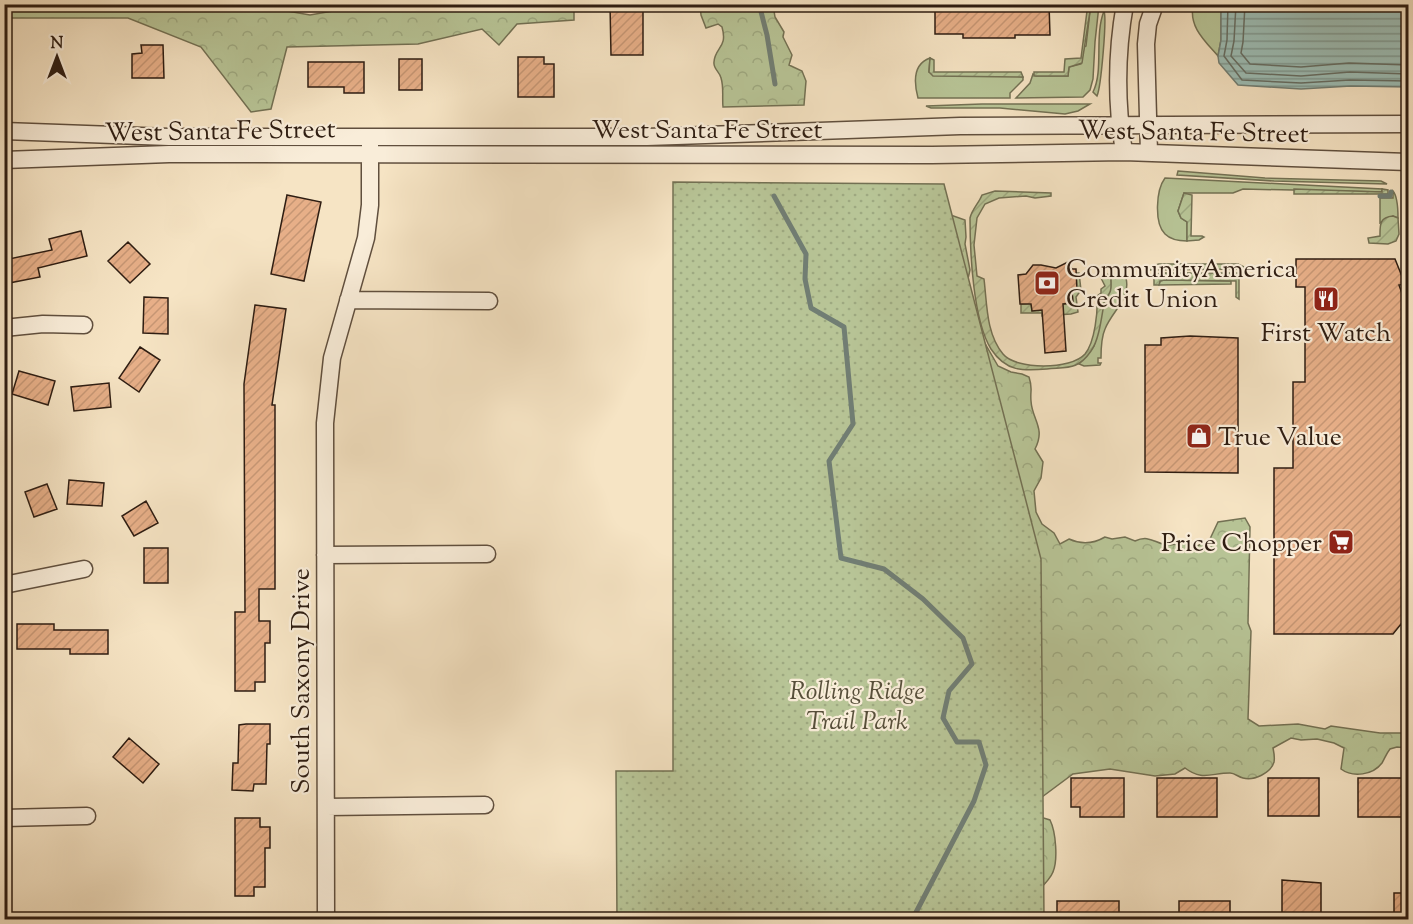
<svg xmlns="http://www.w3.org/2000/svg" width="1413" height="924" font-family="'Sorts Mill Goudy',serif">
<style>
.grass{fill:#b8c597;stroke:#737154;stroke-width:1.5}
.forest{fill:url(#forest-crowns);stroke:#737154;stroke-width:1.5}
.park{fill:url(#park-dots);stroke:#737154;stroke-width:1.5}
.garden{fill:url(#garden-furrows);stroke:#737154;stroke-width:1.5}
.water{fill:url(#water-rules);stroke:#717e74;stroke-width:1.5}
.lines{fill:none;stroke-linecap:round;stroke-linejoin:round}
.shore{stroke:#666e64;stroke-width:1.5}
.stream{stroke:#717e74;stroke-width:5}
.building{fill:url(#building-hatch);stroke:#2e1d12;stroke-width:1.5}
.minor-casing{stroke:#604f3e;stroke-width:19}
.minor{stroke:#f9edd9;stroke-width:16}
.labels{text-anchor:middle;stroke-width:4.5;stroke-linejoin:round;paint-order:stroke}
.street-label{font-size:26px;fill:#2e1d12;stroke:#f9edd9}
.poi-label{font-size:26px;fill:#2e1d12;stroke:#f9edd9;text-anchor:start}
.park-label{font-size:26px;font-style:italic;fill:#574f3a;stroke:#f9edd9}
</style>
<defs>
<pattern id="forest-crowns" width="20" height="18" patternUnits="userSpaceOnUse" patternTransform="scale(1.5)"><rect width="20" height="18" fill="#b8c597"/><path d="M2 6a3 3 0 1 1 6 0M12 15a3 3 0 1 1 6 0" fill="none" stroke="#9ea981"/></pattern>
<pattern id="park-dots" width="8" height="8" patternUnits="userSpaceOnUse" patternTransform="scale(1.5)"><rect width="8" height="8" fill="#b8c597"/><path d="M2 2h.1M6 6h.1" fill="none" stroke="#9ea981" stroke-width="1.8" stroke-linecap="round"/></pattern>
<pattern id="garden-furrows" width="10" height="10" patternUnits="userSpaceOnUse" patternTransform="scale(1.5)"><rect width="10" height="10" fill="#b8c597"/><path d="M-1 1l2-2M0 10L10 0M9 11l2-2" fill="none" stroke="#9ea981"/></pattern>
<pattern id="water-rules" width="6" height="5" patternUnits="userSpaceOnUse" patternTransform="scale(1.5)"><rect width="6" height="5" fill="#9dbeb6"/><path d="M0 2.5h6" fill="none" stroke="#809a93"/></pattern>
<pattern id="building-hatch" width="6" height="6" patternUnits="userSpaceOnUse" patternTransform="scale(1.5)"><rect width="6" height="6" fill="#e7af88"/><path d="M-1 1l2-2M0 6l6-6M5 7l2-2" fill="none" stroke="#c69674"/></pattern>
</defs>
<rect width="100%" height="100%" fill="#f6e4c4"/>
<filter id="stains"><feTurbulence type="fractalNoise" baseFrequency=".00333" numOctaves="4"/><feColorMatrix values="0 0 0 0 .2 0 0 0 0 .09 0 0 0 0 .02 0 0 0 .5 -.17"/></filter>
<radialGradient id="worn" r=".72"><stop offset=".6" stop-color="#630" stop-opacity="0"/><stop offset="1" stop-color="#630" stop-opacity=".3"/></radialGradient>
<path class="grass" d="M1074 5H1099L1095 42 1093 79 1090 90 1083 97 1016 98 1030 83 1033 74 1036 76H1068L1069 67 1081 64 1084 47 1086 46 1090 11 1089 8 1081 5 1077 8Z
M1193 5H1223L1221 13V40L1218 56C1204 40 1189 27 1193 5Z
M1104 11C1107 19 1101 87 1097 96L1093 92C1104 70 1094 36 1104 11Z
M930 58 929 72C960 79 992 71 1023 77V80L1010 93V98H918C914 83 913 64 930 58Z
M982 104H1090L1078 111 1065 114 1000 108H931L926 106Z
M1178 171 1265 178 1381 181 1387 184 1274 181 1177 175Z
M1165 178 1382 189V192L1243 189 1233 193H1184L1178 211 1181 218 1187 222V241C1179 241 1171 240 1165 234 1154 223 1156 190 1165 178Z
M1393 191C1398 197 1398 210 1398 218L1393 216 1380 223V198H1393Z
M1159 264H1238L1248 269 1147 270 1152 266Z
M1111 275 1126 278C1131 299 1112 311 1105 329 1101 338 1101 348 1101 358H1098V363H1101L1100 365 1084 366 1079 364 1094 346 1105 298C1113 291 1110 284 1111 275Z
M1164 280 1231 281V284L1159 285 1160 281Z"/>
<path class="forest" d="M252 5 310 15 373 4 574 5V20L517 24 499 45 482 29 418 44 287 47 271 109 251 112 201 47 128 18H5V5Z
M700 5H773L775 17 784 32 783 37 792 55 789 65 802 71 806 81 804 105 723 107C722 98 724 87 721 78 720 72 713 69 714 62 715 47 728 48 722 27L718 24 706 28 701 15Z
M945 213 965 220 966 237 965 244 970 270 967 283 979 333 998 366 1011 372 1022 374 1029 377C1033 389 1030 390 1031 401 1032 420 1046 428 1035 449L1043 462 1041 478 1034 491 1036 512 1042 524 1054 533 1060 544 1069 539C1082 545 1093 544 1105 537L1112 539 1125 537 1135 541C1150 534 1155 544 1168 545 1181 546 1178 535 1197 546L1209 541 1218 522 1245 518 1250 527 1248 623 1251 631 1248 719 1259 726 1298 724 1325 729 1331 726 1380 733H1408V748L1397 747 1390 749C1386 754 1385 758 1382 763 1373 775 1353 778 1341 769L1344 748 1334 743 1317 739 1301 740 1291 738 1273 748C1274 753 1275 757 1274 762 1271 773 1254 781 1243 778 1238 777 1235 773 1230 773 1211 773 1202 781 1185 768L1175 774 1155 776 1110 769 1073 774 1038 800 1040 817 1050 820C1056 832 1058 860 1053 872 1049 882 1038 890 1031 898Z"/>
<path class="park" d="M673 182 944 184 1041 559 1044 919H617L616 771H673Z"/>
<path class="garden" d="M1081 5 1089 8 1090 11 1082 63 1069 67 1068 76H1034V72H1064L1065 59 1081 58 1087 11 1077 8Z
M930 58 934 60V72H1021L1023 77 933 76 929 72Z
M1294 189 1382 192V189L1388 190V194H1294Z
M995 191 1051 193V196L1035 198 1026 196 999 198 985 204 977 218 974 245 977 276 984 279C987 303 986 334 1003 354 1016 370 1071 370 1085 354 1095 342 1098 311 1097 296L1101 293V289L1105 286 1097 270 1105 265 1106 274 1111 275C1110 283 1114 292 1105 298 1102 312 1100 339 1091 351 1078 370 1068 367 1047 369 1023 371 1006 372 991 349 973 320 970 253 970 218 972 209 979 203 982 195Z
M1184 193 1192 195 1191 236H1202L1204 237 1199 240 1187 241V222L1181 218 1178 211Z
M1393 216 1398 218 1399 234 1396 241 1388 244 1369 243 1368 238 1380 236C1380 226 1379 217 1393 216Z
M1076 273H1079L1081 290 1076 297 1078 312 1071 314 1042 316V313H1021V304L1031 303 1032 311 1062 308V304L1073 303 1072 291Z
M1162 273H1239V299L1236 297V281L1164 280 1160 281 1159 285H1154V278L1151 275Z"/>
<path class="water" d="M1223 5H1408V87L1351 86 1301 89 1238 85 1219 63 1218 56 1221 40V13Z"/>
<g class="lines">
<path class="shore" d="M1228 4 1227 40 1224 56 1242 80 1301 83 1350 80 1408 81
M1236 4 1234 41 1231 56 1246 73 1301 76 1350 72 1408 74
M1245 4 1243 42 1241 53 1250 64 1301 67 1349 63 1408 65"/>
<path class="stream" d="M759 4 767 35 775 84
M774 196 806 254 805 279 811 308 844 327 853 424 829 461 841 558 884 569 923 599 963 638 972 664 949 691 943 718 957 742H979L986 765 974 801 912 920
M1380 196H1390L1391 192"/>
</g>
<path class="building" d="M610 4H643V55H611Z
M935 4H1049L1050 35H1015V38H963V34H935Z
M141 45H163L164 78H132V54L142 53Z
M518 57H544V64H554V97H518Z
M399 59H422V90H399Z
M308 62H364V93H344V87H308Z
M287 195 321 202 304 281 271 274Z
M81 231 87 256 38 268 40 277 4 284V260L52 250 49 239Z
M128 242 150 264 130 283 108 261Z
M1296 259H1395L1405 284 1399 285 1408 310V630L1401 624 1393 634H1274V468H1293V382H1305V287H1296Z
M1068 262 1072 269H1076L1077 290 1072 291 1073 303 1063 304 1066 351 1045 353 1042 310 1032 311 1031 304H1020L1018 275 1026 274 1033 265H1041L1056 268Z
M144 297 168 298V334L143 333Z
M255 305 286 309 272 405H275V589H259V621H270V643H265V682H255V691H235V612H245L244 384Z
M1190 336 1238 338V473L1145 472V345H1161V338Z
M140 347 160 360 139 392 119 378Z
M19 371 55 381 48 405 12 394Z
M109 383 111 407 74 411 71 387Z
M69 480 104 483 102 506 67 504Z
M47 484 57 509 34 517 25 492Z
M146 501 158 523 134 536 122 516Z
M144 548H168V583H144Z
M17 624H54V630H108V654H70V649H17Z
M246 724H270V744H267L266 784H254L253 791 232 790 233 763H238L239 725Z
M129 738 159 764 143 783 113 757Z
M1071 778H1124V817H1080V807H1071Z
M1157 778H1217V817H1157Z
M1268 778H1319V816H1268Z
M1358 778H1408V817H1358Z
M235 818H260V827H270V848H265V887H254V896H235Z
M1282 880 1321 883V920H1282Z
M1394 893H1408V920H1394Z
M1057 901H1119V920H1057Z
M1179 901H1230V920H1179Z"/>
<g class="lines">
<g class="minor-casing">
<path id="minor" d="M4 131 169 137H647L960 126 1408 124
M1124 152C1116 103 1116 54 1125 4
M1149 153 1146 44 1148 24 1155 4
M4 160 169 154 932 155 1124 152 1408 162
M348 300 489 301
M4 328 43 324 84 325
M325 555 487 554
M4 585 84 569
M326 807 485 805
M4 818 87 816
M326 920 325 423 332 358 366 238 370 205V144"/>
</g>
<use href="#minor" class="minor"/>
</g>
<defs>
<g id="bank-square" transform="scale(1.35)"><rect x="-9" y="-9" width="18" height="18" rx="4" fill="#8f2418" stroke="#f9edd9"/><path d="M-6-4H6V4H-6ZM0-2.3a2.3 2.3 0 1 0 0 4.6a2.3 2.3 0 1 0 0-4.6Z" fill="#fff"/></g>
<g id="restaurant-square" transform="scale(1.35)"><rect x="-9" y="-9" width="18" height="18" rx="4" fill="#8f2418" stroke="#f9edd9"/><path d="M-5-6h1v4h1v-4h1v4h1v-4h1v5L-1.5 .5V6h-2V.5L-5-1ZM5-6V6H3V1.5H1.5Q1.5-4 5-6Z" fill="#fff"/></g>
<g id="shop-square" transform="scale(1.35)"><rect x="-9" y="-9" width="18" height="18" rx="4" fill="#8f2418" stroke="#f9edd9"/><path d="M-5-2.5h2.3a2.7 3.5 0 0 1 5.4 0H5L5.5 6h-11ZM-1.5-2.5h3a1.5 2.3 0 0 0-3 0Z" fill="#fff"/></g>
<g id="supermarket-square" transform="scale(1.35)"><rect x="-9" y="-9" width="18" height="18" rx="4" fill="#8f2418" stroke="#f9edd9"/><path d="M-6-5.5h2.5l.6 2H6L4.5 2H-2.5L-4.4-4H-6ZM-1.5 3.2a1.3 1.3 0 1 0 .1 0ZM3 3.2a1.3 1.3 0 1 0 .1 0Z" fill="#fff"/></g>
</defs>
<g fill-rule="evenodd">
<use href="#bank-square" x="1047" y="283"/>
<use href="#restaurant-square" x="1326" y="299"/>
<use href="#shop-square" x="1199" y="436"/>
<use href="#supermarket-square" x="1341" y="542"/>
</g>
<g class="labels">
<g class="street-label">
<text x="707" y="138">West Santa Fe Street</text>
<text transform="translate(220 130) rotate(-1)" y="9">West Santa Fe Street</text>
<text transform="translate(1193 131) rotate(1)" y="9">West Santa Fe Street</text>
<text transform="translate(300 681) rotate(-90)" y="9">South Saxony Drive</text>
</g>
<g class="poi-label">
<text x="1066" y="277">CommunityAmerica<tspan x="1066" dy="30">Credit Union</tspan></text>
<text x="1326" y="341" text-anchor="middle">First Watch</text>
<text x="1218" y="445">True Value</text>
<text x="1322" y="551" text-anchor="end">Price Chopper</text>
</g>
<g class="park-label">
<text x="857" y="699">Rolling Ridge<tspan x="857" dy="30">Trail Park</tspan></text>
</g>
</g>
<rect width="1413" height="924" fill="none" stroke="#f6e4c4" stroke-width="24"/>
<rect x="6" y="6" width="1401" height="912" fill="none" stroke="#2e1d12" stroke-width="3"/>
<rect x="12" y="12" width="1389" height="900" fill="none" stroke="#2e1d12" stroke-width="1.5"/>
<g transform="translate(57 57)" stroke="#f9edd9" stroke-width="4.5" paint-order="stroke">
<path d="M0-4.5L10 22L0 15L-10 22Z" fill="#2e1d12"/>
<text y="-9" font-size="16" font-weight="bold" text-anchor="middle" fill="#2e1d12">N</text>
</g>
<rect width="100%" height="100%" filter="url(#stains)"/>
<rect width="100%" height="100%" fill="url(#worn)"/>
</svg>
